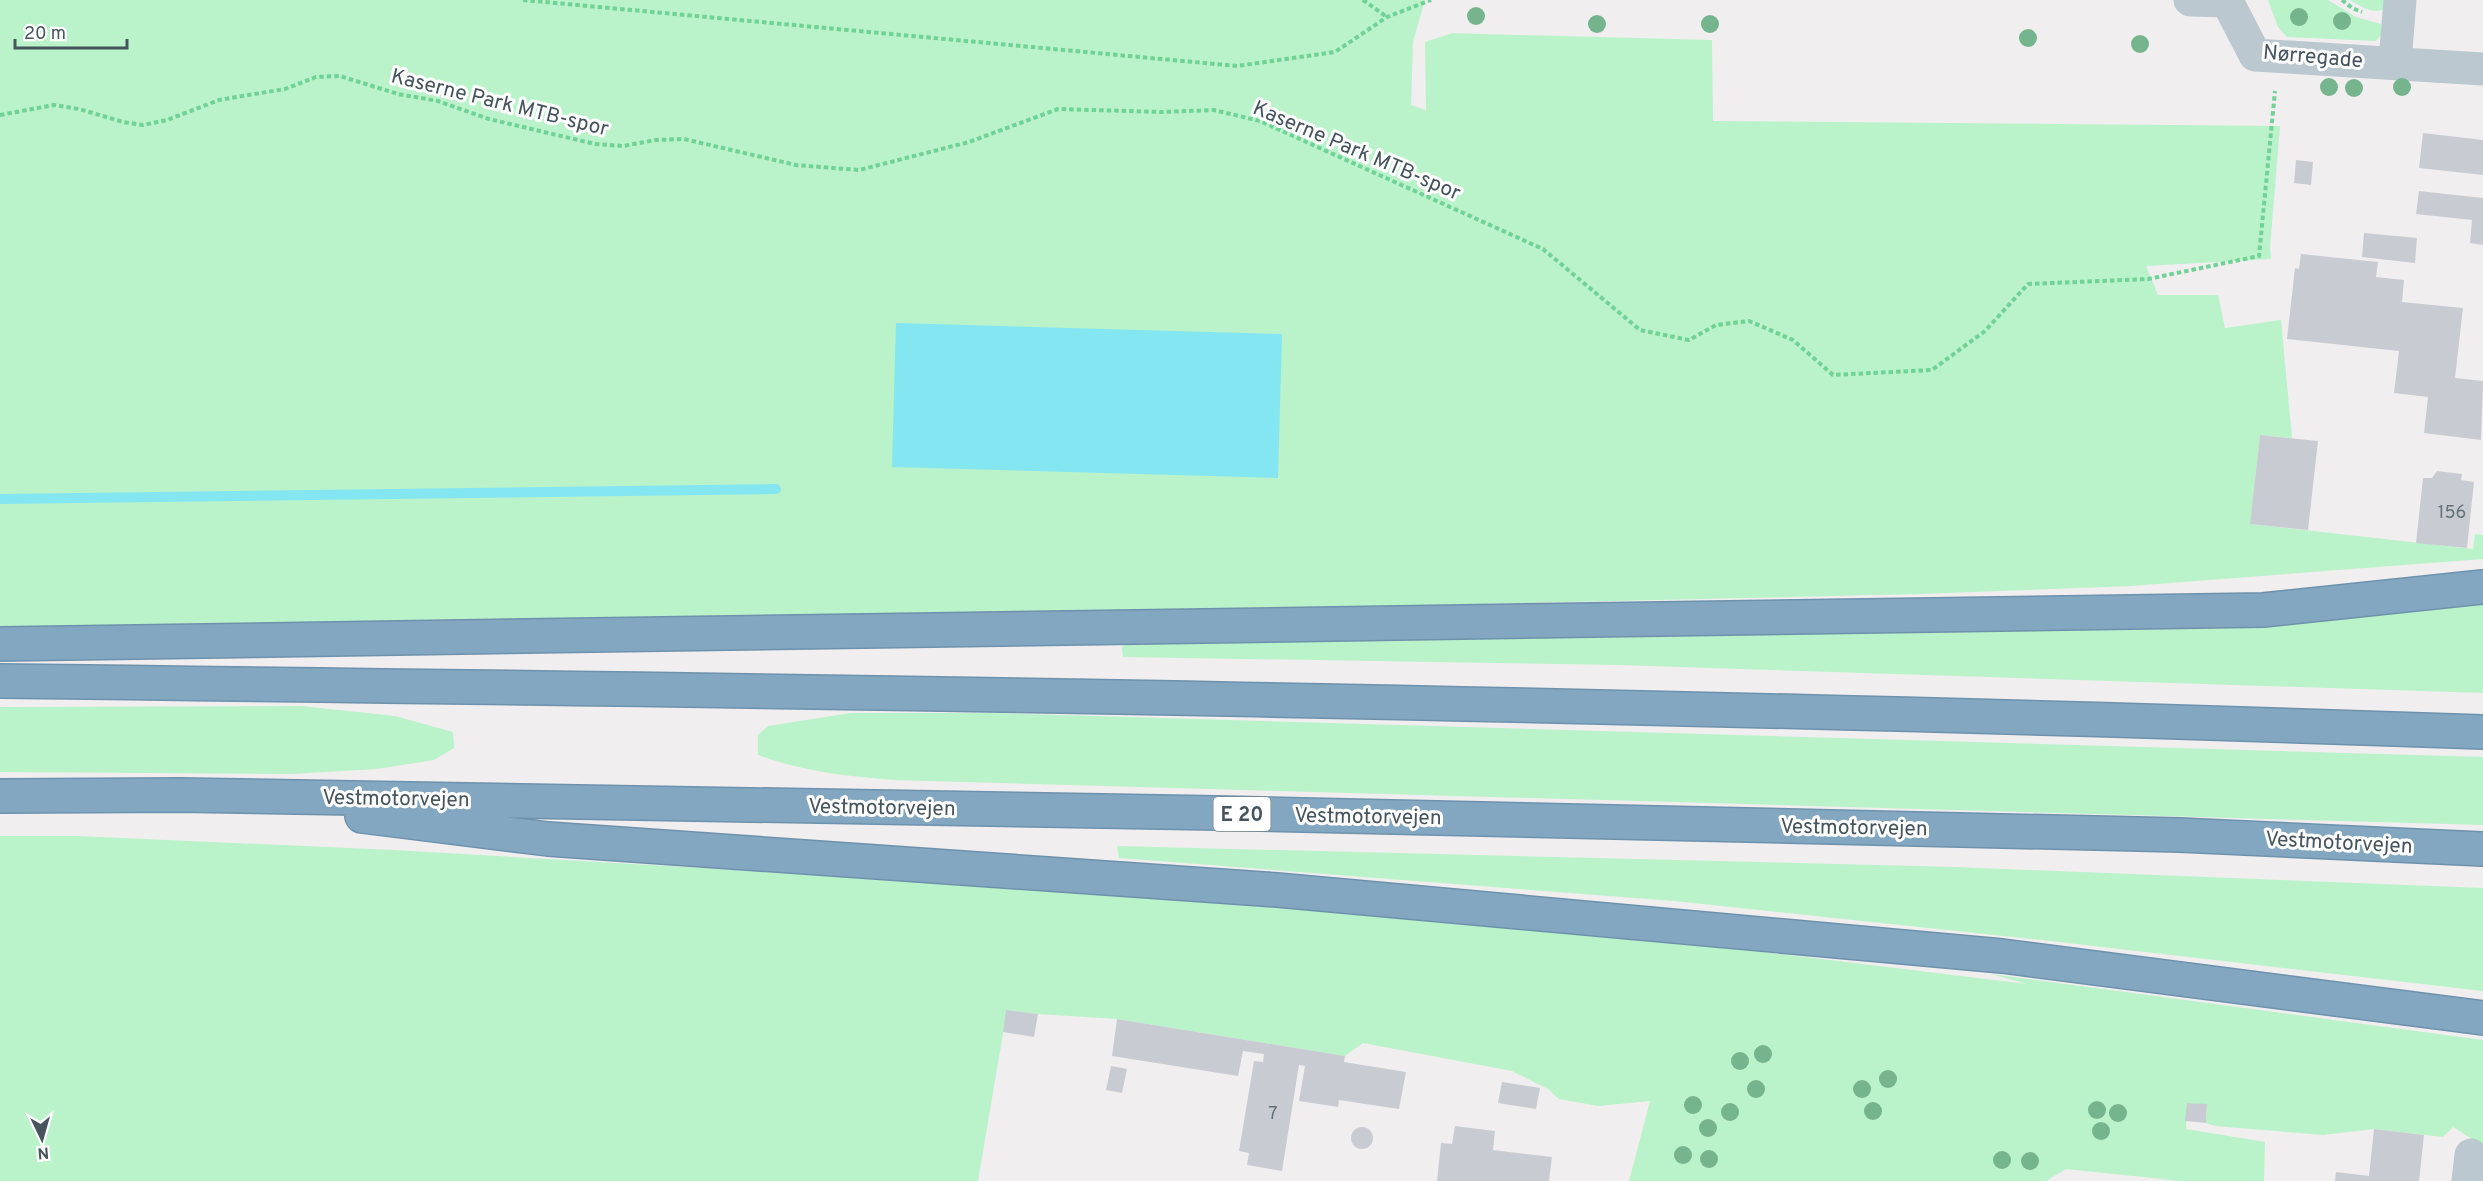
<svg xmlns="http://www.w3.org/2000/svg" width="2483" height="1181" font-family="Overpass,sans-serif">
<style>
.green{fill:#baf2ca}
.water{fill:#84e6f1}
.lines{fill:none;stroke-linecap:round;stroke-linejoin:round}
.stream{stroke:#84e6f1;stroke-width:10}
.building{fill:#c8ccd2}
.highway-casing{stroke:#6e92ad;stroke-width:36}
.path{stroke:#70d297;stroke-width:4;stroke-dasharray:4.5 3;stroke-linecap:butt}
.street{stroke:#bbc8cf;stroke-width:33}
.highway{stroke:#83a7c1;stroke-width:33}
.tree{fill:#76b48e}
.labels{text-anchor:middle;stroke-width:6;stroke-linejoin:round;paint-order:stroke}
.number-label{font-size:18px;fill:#66727a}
.shield{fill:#fff;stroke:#7d878e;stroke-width:1.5}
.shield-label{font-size:20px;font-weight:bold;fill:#45545d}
.street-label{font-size:21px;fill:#45545d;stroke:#fff}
</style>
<rect width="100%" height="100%" fill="#f1eeef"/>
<path class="green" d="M0 0H1425L1413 42 1411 105 1426 110 1425 42 1453 33 1482 34 1712 40 1713 121 2280 126 2270 248 2271 259 2146 266 2158 295H2218L2225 328 2281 320 2292 438 2260 435 2250 524 2473 549 2475 534 2483 535V559L2131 586 1920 594 1177 611 0 632Z
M2268 0H2328L2356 17 2381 24V35L2376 41 2287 37 2278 27Z
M2350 0H2399C2379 16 2371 13 2350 0Z
M2483 599V693L1619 665 1123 657 1122 648 1124 642 1338 641 1616 634Z
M301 706 395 716 453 732 454 748 434 760 377 769 292 774 0 772V707Z
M851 713H993L2483 757V825L894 780C845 776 805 772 758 755V735L768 726Z
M0 836H77L394 850 875 878 1236 903 1697 944 2027 984 1991 974 2483 1040V1146L2453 1127 2443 1137 2374 1129 2323 1135 2215 1126 2206 1123 2207 1105 2187 1103 2186 1129 2265 1142 2264 1181H2181L2066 1169 2046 1181H1629L1650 1101 1598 1106 1559 1099 1548 1089 1512 1071 1363 1043 1345 1056 1117 1019 1038 1014 1007 1010 978 1181H0Z
M1117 846 1955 867 2483 888V991L2042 940 1674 901 1119 858Z"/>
<path class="water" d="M896 323 1282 334 1278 478 892 467Z"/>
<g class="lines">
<path class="stream" d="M0 499 776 489"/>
</g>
<path class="building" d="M2423 133 2483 140V175L2419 168Z
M2296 160 2313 162 2311 185 2294 183Z
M2419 191 2483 198V245L2470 243 2472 220 2416 214Z
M2364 233 2417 238 2415 263 2362 257Z
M2301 254 2378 262 2376 277 2404 280 2402 302 2463 308 2455 378 2483 381 2481 440 2424 433 2428 397 2394 393 2399 351 2287 339 2295 268 2299 269Z
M2260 435 2318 441 2308 530 2250 524Z
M2437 471 2462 474 2461 480 2474 482 2467 548 2416 543 2423 478H2432Z
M1006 1010 1038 1014 1034 1037 1003 1032Z
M1117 1019 1345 1056 1344 1062 1406 1072 1399 1109 1339 1100 1338 1107 1299 1101 1305 1066 1299 1065 1282 1171 1247 1165 1249 1153 1239 1151 1254 1061 1263 1062 1264 1054 1243 1051 1238 1076 1112 1056Z
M1111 1066 1127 1069 1122 1093 1106 1090Z
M1502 1082 1540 1088 1536 1109 1498 1103Z
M2187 1103 2207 1104 2206 1123 2185 1121Z
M1455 1126 1495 1131 1493 1150 1552 1157 1549 1181H1437L1441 1143 1452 1144Z
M1351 1138a11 11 0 1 1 22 0a11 11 0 1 1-22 0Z
M2374 1129 2424 1135 2419 1181H2335L2336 1172 2369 1176Z"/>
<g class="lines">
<g class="highway-casing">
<path id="highway" d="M0 644 2263 610 2483 587
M0 681C828 691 1656 703 2483 732
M0 796 180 795 1217 813 2180 835 2483 849
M362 816 548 839 1277 890 2002 956 2483 1018"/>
</g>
<path class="path" d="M523 0 1237 66 1335 52 1387 17 1431 0
M1363 0 1387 17
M2342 0 2352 8 2362 12
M0 115 54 105 79 109 123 122 143 125 167 120 219 100 285 89 316 77 340 76 398 94 438 101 489 119 595 144 623 146 656 140 684 139 796 165 859 170 969 142 1058 109 1162 112 1214 110 1260 121 1543 249 1640 330 1689 340 1716 325 1749 321 1793 340 1833 375 1932 370 1985 331 2028 284 2148 279 2259 256 2275 91"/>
<path class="street" d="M2190 0 2227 1 2255 55 2483 69
M2395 62 2400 0
M2468 1181 2471 1155"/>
<use href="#highway" class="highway"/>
</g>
<g class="tree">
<circle cx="1476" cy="16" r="9"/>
<circle cx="2299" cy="17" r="9"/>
<circle cx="2342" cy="21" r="9"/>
<circle cx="1597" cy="24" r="9"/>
<circle cx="1710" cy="24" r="9"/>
<circle cx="2028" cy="38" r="9"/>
<circle cx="2140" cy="44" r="9"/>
<circle cx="2329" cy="87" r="9"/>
<circle cx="2402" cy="87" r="9"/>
<circle cx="2354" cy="88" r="9"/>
<circle cx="1763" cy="1054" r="9"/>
<circle cx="1740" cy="1061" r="9"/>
<circle cx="1888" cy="1079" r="9"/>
<circle cx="1756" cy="1089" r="9"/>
<circle cx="1862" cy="1089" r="9"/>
<circle cx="1693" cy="1105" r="9"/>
<circle cx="2097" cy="1110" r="9"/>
<circle cx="1873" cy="1111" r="9"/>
<circle cx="1730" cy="1112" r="9"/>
<circle cx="2118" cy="1113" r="9"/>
<circle cx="1708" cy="1128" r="9"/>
<circle cx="2101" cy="1131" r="9"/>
<circle cx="1683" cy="1155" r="9"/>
<circle cx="1709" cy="1159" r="9"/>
<circle cx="2002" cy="1160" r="9"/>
<circle cx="2030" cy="1161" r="9"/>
</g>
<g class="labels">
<g class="number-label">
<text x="2452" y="518">156</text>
<text x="1273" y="1119">7</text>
</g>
<rect class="shield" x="1213.5" y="797" width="57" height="34" rx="4.5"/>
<g class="shield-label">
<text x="1242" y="821">E 20</text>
</g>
<g class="street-label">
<text transform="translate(2313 56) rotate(5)" y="7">Nørregade</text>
<text transform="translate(500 102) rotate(14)" y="7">Kaserne Park MTB-spor</text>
<text transform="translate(1357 150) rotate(23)" y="7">Kaserne Park MTB-spor</text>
<text transform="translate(396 798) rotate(1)" y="7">Vestmotorvejen</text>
<text transform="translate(882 807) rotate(1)" y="7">Vestmotorvejen</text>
<text transform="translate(1368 816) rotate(1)" y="7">Vestmotorvejen</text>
<text transform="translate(1854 827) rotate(1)" y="7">Vestmotorvejen</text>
<text transform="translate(2339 842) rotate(3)" y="7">Vestmotorvejen</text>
</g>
</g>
<g transform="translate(42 1139) rotate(175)" stroke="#ffffff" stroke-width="4.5" paint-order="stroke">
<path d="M0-4.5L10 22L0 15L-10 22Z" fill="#45545d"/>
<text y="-9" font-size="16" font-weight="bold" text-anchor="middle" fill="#45545d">N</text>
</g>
<path d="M15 39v9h112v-9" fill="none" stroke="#45545d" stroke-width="3"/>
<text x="24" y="39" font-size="18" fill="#45545d" stroke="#ffffff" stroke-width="4.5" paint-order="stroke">20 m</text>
</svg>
